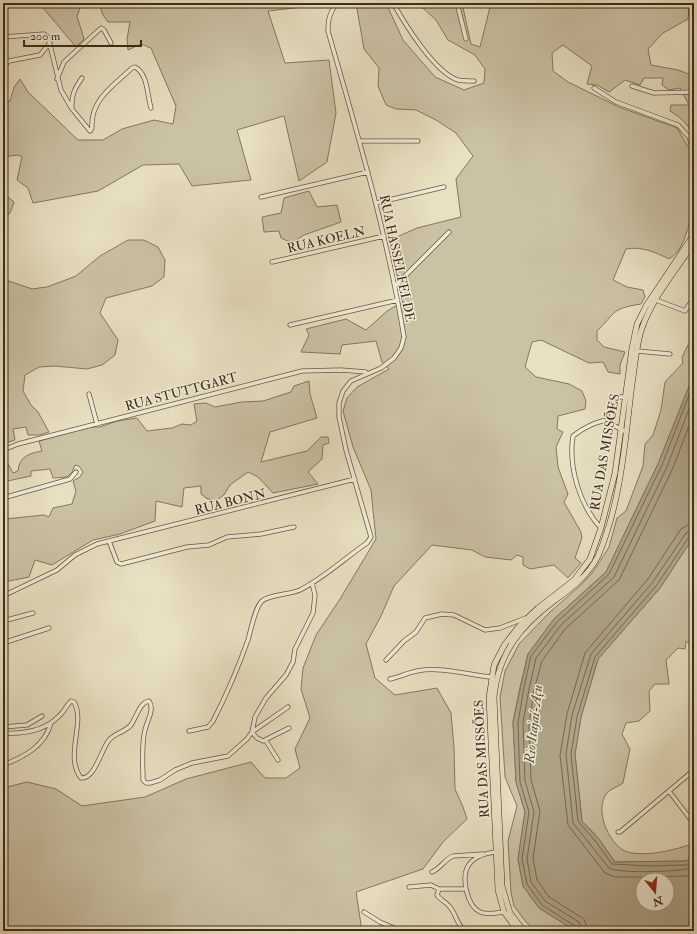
<svg xmlns="http://www.w3.org/2000/svg" width="697" height="934" font-family="'IM FELL Double Pica',serif">
<style>
.green{fill:#cbc2a5;stroke:#84785e}
.water{fill:#aea388;stroke:#80745b;fill-rule:evenodd}
.lines{fill:none;stroke-linecap:round;stroke-linejoin:round}
.shore{stroke:#756850;stroke-width:1}
.street-casing{stroke:#675a42;stroke-width:5}
.primary-casing{stroke:#3c2d18;stroke-width:6}
.street{stroke:#f0ebd7;stroke-width:3.5}
.primary{stroke:#e8e0c2;stroke-width:5}
.labels{text-anchor:middle;stroke-width:3;stroke-linejoin:round;paint-order:stroke}
.street-label{font-size:13px;fill:#3c2d18;stroke:#f0ebd7}
.water-label{font-size:14px;font-style:italic;fill:#5e503a;stroke:#f0ebd7}
</style>
<rect width="100%" height="100%" fill="#e8e0c2"/>
<filter id="stains"><feTurbulence type="fractalNoise" baseFrequency=".005" numOctaves="4"/><feColorMatrix values="0 0 0 0 .2 0 0 0 0 .09 0 0 0 0 .02 0 0 0 .5 -.17"/></filter>
<radialGradient id="worn" r=".72"><stop offset=".6" stop-color="#630" stop-opacity="0"/><stop offset="1" stop-color="#630" stop-opacity=".3"/></radialGradient>
<path class="green" d="M39 3H82L77 16 84 39 76 47Z
M99 3H312L311 6 268 11 285 63 329 60 336 113 327 162 299 181 284 116 237 130 251 180 192 186 179 164 143 165 98 191 33 203 28 188 17 180 22 157 18 155 3 157V102L10 101 14 87 20 79 28 92 78 140H103L122 129 154 120 173 124 176 106 151 48 141 44 128 50 127 39 130 22H108L103 15Z
M356 3H386L403 40 435 77 464 90 484 83 485 69 475 55 448 40 436 20 423 8 410 5 409 3H462L471 44 480 47 491 3H688L689 5 688 19 663 33 648 49 651 65 678 70 694 76V140C690 126 683 119 670 111L671 105H689L680 88 669 90 662 85 663 78H644L640 85 625 80 609 92 597 85 587 84 592 66 563 45 552 53 553 71 568 82 619 107 677 128 690 150 694 165V217L692 218C685 233 684 250 669 259 655 252 641 246 626 249L613 280 627 287 643 290 645 297 641 304C610 309 617 312 597 331V340L604 347 625 352 620 365V374L608 372 603 362 589 363 541 340 532 342 525 367 536 377 569 384 582 391 586 401 585 409 558 416 557 429 563 432 556 447 558 467 568 494 564 502 581 532 582 538 575 558 581 563 568 578 554 565 530 569 523 565V557L517 555 511 560 485 557 472 550 432 545 394 586 381 616 366 644 375 678 395 695 437 688 451 713 454 748 455 789 463 807 467 819 443 842 423 869 356 892 362 931H3V788L27 782 56 789 82 806 145 797 186 779 251 762 265 778H286L300 768 295 749 310 718 301 689 303 668 316 635 340 599 376 539 371 490 353 447 343 411 347 398 357 387 389 369 382 362 376 341 342 345 340 354 301 352 309 335 306 329 346 319 366 330 387 311 404 301 390 240 417 228 461 217 456 179 473 156 456 133 436 120 416 110 396 109 386 105 378 86 379 68 364 49Z
M309 191 317 207 337 205 341 222 304 235 292 243 281 238 279 231 264 232 262 217 281 213 284 198Z
M3 193 14 202 10 213 3 220Z
M128 240H144L158 247 165 260 164 277 152 286 106 298 100 313 118 340 115 355 102 365 87 369 55 366 39 367 25 375 23 391 31 405 38 412 49 432 39 435H28L26 427 13 429 15 440 3 444V279L32 289 47 287 76 276 100 256Z
M689 343H694V374L658 464 606 572 554 619 528 654 520 687 513 722 516 782 525 812 518 859 523 886 539 908 576 931H536L526 922 514 906 511 893 508 841 517 806 505 777 500 697 505 671 519 644 550 612 581 585 593 572 609 547 617 518 626 511 643 466 645 444 653 435 661 410 665 382 683 363 682 357Z
M309 381 310 394 317 418 270 432 261 462 307 451 321 437H328L329 443 323 445 322 459 308 472 318 484 273 493 258 477 248 472 230 485 224 495 215 501 206 498 201 494V486L184 488 182 507 156 501 155 521 120 534 93 540 52 565 35 560 29 577 4 582 5 591H3V517L5 519 44 515 49 517 53 508 72 504 76 491 73 481 80 477 83 472 79 466 75 465 72 472 67 477 53 478 50 469 31 471V476L3 482V455L13 473 18 471C19 457 29 453 42 451L39 441 90 427H100L117 421 137 418 147 431 172 428 182 424 191 425 197 421 194 404 206 403 215 407 242 402 263 401 291 392 294 386Z
M694 536V649L686 641 685 649 678 648 666 660 669 684H655L649 691 650 711 639 721 626 723 622 734 630 749 623 783C618 787 610 789 607 793 594 809 608 843 625 851 642 858 677 850 694 843V856L686 861 615 862 599 839 582 821 575 754 581 717 598 659 660 588Z"/>
<path class="water" d="M694 374V536L660 588 598 659 581 717 575 754 582 821 599 839 615 862 686 861 694 856V931H576L539 908 523 886 518 859 525 812 516 782 513 722 528 654 554 619 606 572 658 464ZM643 880H667V904H643Z"/>
<g class="lines">
<path class="shore" d="M694 524 688 525 681 529 648 579 585 653 567 714 560 755 568 825 605 873 615 877H648L687 876 694 874
M694 530 686 533 652 583 591 654 572 715 566 754 573 823 609 868C618 874 685 872 694 867
M694 535 689 537 656 586 595 657 577 717 571 754 578 821 596 842 612 864 649 866 686 865 694 861
M577 931 575 926 542 905 527 884 522 859 529 812 520 782 518 723 524 687 531 656 557 622 609 574 662 465 694 382
M582 931 579 922 545 901 531 882 527 859 534 812 525 781 523 723 529 689 536 658 561 625 614 577 667 467 694 396
M588 931 584 919 549 897 537 880 533 858 540 811 531 780 529 724 534 690 542 661 565 629 619 580 672 470 694 413"/>
<g class="street-casing">
<path id="street" d="M393 3C405 24 435 73 458 80 463 81 469 81 474 81
M457 3 466 39
M3 37 44 34 48 37 61 90 72 109 90 131 92 128C90 100 113 86 132 68L135 67C148 74 147 95 151 108
M3 67 9 61 40 55 50 43
M57 79 64 62 101 28 104 30 111 43
M632 86 654 93 694 92
M594 88 616 102 678 125 689 137 694 153
M72 108C71 95 75 88 82 78
M360 141H418
M261 197 368 172
M376 203 444 187
M272 262 384 236
M395 286 449 232
M656 300 685 311 694 297
M290 325 398 300
M637 351 670 354
M89 394 97 424
M626 432 613 425 611 420 614 399 619 397H627
M3 450 18 444 302 371 341 370 366 372
M3 498 70 479 76 472
M601 528C580 506 568 467 573 436 583 428 598 420 611 420
M109 541 117 562 121 564 187 547 209 545 227 537 261 534 294 527
M3 596 57 570 75 555 97 544 355 479
M3 621 33 613
M3 643 49 628
M386 660 404 641 416 632 425 618 442 614 454 615 485 630 500 628 526 618
M390 679C399 677 407 673 417 671 439 666 469 675 492 677
M3 727 27 725 42 716
M189 731 208 727 213 721C226 696 238 668 248 640 251 630 255 607 262 601 270 594 289 595 300 590 324 578 345 558 367 543L371 537 346 450 339 417V403L343 391 351 381 381 368 394 358 401 348 404 337C387 233 357 132 328 31 328 19 330 12 337 3
M252 732 257 738 263 741 289 728
M252 732 288 707
M3 733C22 734 45 731 59 716 64 712 66 706 71 701L74 702C86 722 64 756 81 778 95 779 101 750 109 740 115 733 125 732 131 725 136 718 140 702 149 701 155 709 147 721 145 730 141 746 143 764 143 780L146 783H150L160 780 175 770 192 763 228 756 247 739 252 732 255 717 266 698 286 675 293 662 295 649 313 613 315 595 312 583
M266 741 278 760
M3 765C24 757 45 746 51 723
M669 791 694 824
M618 832H620L694 770
M496 852C486 853 472 857 467 868 462 879 467 906 480 912 487 915 496 913 504 912
M432 872C441 868 445 859 453 856L483 854
M409 887 431 885 439 889H466
M439 889 437 895C440 900 445 901 449 906 456 913 456 924 465 931
M364 912 380 922 401 931"/>
</g>
<g class="primary-casing">
<path id="primary" d="M518 931 504 912 498 890 489 698 494 665 505 644 520 625 538 608 574 580 590 559 601 528 615 473 632 348 637 324 646 306 694 234
M524 931 510 913 502 886 494 697C498 654 520 626 554 601 572 588 588 576 598 556 621 503 625 441 632 384 635 366 636 345 642 328 653 297 676 270 694 243"/>
</g>
<use href="#street" class="street"/>
<use href="#primary" class="primary"/>
</g>
<g class="labels">
<g class="street-label">
<text transform="translate(326 239) rotate(-13)" y="5">RUA KOELN</text>
<text transform="translate(398 258) rotate(78)" y="5">RUA HASSELFELDE</text>
<text transform="translate(181 391) rotate(-15)" y="5">RUA STUTTGART</text>
<text transform="translate(604 452) rotate(-80)" y="5">RUA DAS MISSÕES</text>
<text transform="translate(230 501) rotate(-14)" y="5">RUA BONN</text>
<text transform="translate(481 759) rotate(-93)" y="5">RUA DAS MISSÕES</text>
</g>
<g class="water-label">
<text transform="translate(533 724) rotate(-84)" y="5">Rio Itajaí-Açu</text>
</g>
</g>
<rect width="697" height="934" fill="none" stroke="#e8e0c2" stroke-width="16"/>
<rect x="4" y="4" width="689" height="926" fill="none" stroke="#3c2d18" stroke-width="2"/>
<rect x="8" y="8" width="681" height="918" fill="none" stroke="#3c2d18"/>
<g transform="translate(655 892) rotate(163)"><circle r="19" fill="#f0ebd7" stroke="#a89f8b"/>
<path d="M0-3L7 15L0 10L-7 15Z" fill="#8f2418"/>
<text y="-6" font-size="11" font-weight="bold" text-anchor="middle" fill="#3c2d18">N</text>
</g>
<path d="M24 40v6h117v-6" fill="none" stroke="#3c2d18" stroke-width="2"/>
<text x="30" y="40" font-size="12" fill="#3c2d18" stroke="#f0ebd7" stroke-width="3" paint-order="stroke">200 m</text>
<rect width="100%" height="100%" filter="url(#stains)"/>
<rect width="100%" height="100%" fill="url(#worn)"/>
</svg>
